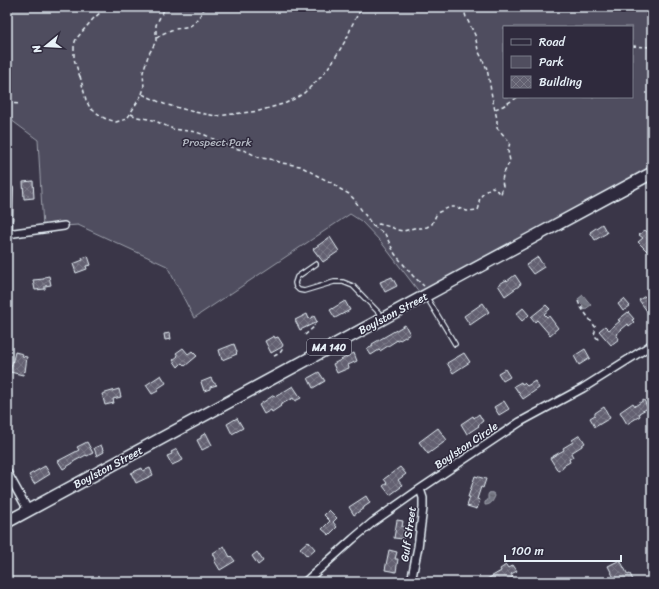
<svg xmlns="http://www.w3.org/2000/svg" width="659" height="589" font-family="Sriracha,sans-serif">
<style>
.park{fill:#504e5f;stroke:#9ca0ac;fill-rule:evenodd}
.water{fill:url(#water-waves);stroke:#a2a6b1}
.building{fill:url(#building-cross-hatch);stroke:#e8f1f8}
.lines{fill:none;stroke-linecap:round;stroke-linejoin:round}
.service-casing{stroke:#e8f1f8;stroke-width:6}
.minor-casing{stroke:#e8f1f8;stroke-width:10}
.primary-casing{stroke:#e8f1f8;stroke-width:14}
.path{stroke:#e8f1f8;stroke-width:1.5;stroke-dasharray:4 3;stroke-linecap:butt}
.service{stroke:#2f2a3d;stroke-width:3.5}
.minor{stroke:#2f2a3d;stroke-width:7}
.primary{stroke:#2f2a3d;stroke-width:11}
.labels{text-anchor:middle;stroke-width:3;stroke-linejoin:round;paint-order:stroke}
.shield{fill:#2f2a3d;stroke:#b0b5c0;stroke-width:1}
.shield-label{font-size:10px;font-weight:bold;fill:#e8f1f8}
.park-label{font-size:11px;fill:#b3b8c2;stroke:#2f2a3d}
.street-label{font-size:11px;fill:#e8f1f8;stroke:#2f2a3d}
</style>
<defs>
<pattern id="water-waves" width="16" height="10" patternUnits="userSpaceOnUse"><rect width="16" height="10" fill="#737482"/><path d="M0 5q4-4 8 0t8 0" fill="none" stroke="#5f6069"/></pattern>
<pattern id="building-cross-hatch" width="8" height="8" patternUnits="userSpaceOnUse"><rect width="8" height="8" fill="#636171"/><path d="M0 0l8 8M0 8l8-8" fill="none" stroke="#797886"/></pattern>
</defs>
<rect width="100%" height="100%" fill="#3a3648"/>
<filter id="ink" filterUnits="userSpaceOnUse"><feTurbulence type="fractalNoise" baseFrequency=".025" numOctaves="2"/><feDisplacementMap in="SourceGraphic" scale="8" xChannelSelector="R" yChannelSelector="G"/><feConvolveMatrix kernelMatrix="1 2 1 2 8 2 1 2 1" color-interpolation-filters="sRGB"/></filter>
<g filter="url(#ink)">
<path class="park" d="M7 7H652V173L423 297 381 242 361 221 350 214 194 318 167 266 78 225 64 226 43 228 38 140 7 117ZM504 27H632V97H504Z"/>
<path class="water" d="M583 295 591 305 584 310 582 307 583 306 578 299Z
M489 493C492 492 494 493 495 496 493 501 491 505 485 505V502L488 500V495Z"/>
<path class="building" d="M33 181 34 198 24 199 23 182Z
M602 224 607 233 595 240 590 232Z
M652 229V246L647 251 638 242 643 238 639 235 645 230 648 233Z
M330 237 339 251 323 262 313 249Z
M88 256 91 265 86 266 87 269 76 273 73 264 83 260 82 258Z
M538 257 544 267 533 274 526 265Z
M515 275 521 284 519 285V286L505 296 498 285 506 280 507 281Z
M49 276 51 285 45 286V289L35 290 33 280 44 279V277Z
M392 277 397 286 385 292 380 282Z
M645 296 652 302V318L639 300Z
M624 299 630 306 623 311 618 304Z
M345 301 350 310 335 318 330 310Z
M483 303 489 312 470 325 464 316Z
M546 305 550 309 544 314 547 317 549 316 558 328 550 335 537 320 535 322 531 317Z
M523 308 529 315 522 321 516 314Z
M628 312 634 319 632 320 634 322 629 326 628 324 616 334 619 339 611 345 599 331 605 326 609 330 620 321 618 320Z
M307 314 309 319 314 316 317 322 300 330 295 320Z
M405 325 410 334 400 340 399 339 380 351 379 350 371 355 367 349 373 346 372 344Z
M170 333 171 339 165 340 164 334Z
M274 336 275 338 278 337 283 345 282 347 271 353 265 341Z
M234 344 237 352 236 353 237 354 222 360 219 350Z
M183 348 188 354 192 351 197 356 185 366 182 363 178 367 173 360 178 356 176 353Z
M585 349 590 358 579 365 574 356Z
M15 352 23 354 22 356 27 357 25 372 24 371 23 375 10 372Z
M354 353 357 361 348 365 349 368 337 373 333 364Z
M464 353 470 362 453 373 447 363Z
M505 369 510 377 503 381 498 373Z
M319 372 325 381 313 388 308 378Z
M161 375 166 383 157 389 158 391 152 394 146 385Z
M211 378 213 382 217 385 210 387V389L204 391 201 382Z
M535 381 539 388 523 399 514 386 521 382 522 384 524 383 527 386Z
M293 386 301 398 295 401 293 398 280 405 281 406 272 412 271 410 264 414 259 405 274 395 275 397Z
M119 389 121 397 113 399 114 403 105 405 102 394Z
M644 400 648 408 639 413 640 416 627 424 620 412 633 403 635 406Z
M504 401 509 409 499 415 494 407Z
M604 407 610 418 595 427 590 418 595 415V413Z
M479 414 483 421 478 425 479 426 467 434 461 424 473 416 474 418Z
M237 418 243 428 232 434 227 424Z
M438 428 447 440 428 454 419 442Z
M206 433 212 445 202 450 197 440 201 438V436Z
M580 435 585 443 582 445V446L571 453 573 457 569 459 570 462 563 466V468L558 471 550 458 564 450 563 448 573 442 572 440Z
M87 442 93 453 87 456 86 455 73 462V463L63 469 58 461 79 450 77 447Z
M101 445 104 452 97 456 94 448Z
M177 449 183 460 172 465 167 456 172 454 171 452Z
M45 466 50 474 34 484 29 475Z
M400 467 406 474 398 480 402 485 400 486 401 487 390 495 383 486 387 483 384 479Z
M142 468 143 471 150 468 153 475 136 483 131 473Z
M475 476 486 479 483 488 481 487 477 499 480 500 477 509 467 506 470 497H468Z
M366 496 370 503 364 507V508L354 515 349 507Z
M329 510 337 518 333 522 337 527 329 535 322 529 330 521 324 515Z
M397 520 403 521 402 527H405L403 539 394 538Z
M308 541 315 549 307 556 300 548Z
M224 546 230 557 231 556 235 561 220 570 214 560 216 559 213 553Z
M389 550 397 552 395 559H398L396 572 385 570Z
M257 552 263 561 258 565 252 556Z
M620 560 628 575 630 574 634 582H616L608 566Z
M506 565 508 568 513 565 517 571 511 574 513 577 504 582H482L501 571 500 569Z"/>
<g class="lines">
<g class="service-casing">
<path id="service" d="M10 233 11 189
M316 264 297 277 295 283 296 287 299 290 304 291 334 282H343L353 286 383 317
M426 296 455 344"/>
</g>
<g class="minor-casing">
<path id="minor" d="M7 234 64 226
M7 472 28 510
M305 582 353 539 373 522 420 489 520 422 583 388 645 349 652 344
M411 582 418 547 423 508V498L420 489"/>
</g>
<g class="primary-casing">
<path id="primary" d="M7 522 652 173"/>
</g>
<path class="path" d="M157 38 162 34 171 30 190 26 193 24 202 13 204 7
M632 46 649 47 652 48
M80 76 86 100 90 108 104 118 116 122 127 119 142 94 164 104 194 112 216 116 259 111 286 103 296 98 304 93 321 77 333 61 347 38 352 25 362 7
M80 77 74 59V45L76 39 93 19 101 12 104 7
M142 94 144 88 143 72 148 56 156 41V25L160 17 163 12 165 7
M7 103 20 104
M495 109 503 106 518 97
M131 114 137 117 153 120 173 129 196 132 205 135 231 147 246 151 260 158 270 159 282 163 300 166 318 176 332 183 340 189 349 194 353 198 373 226 379 224 391 227 397 230 404 231 414 228H422L427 227 432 224 437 213 450 207H455L467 211 478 210 479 207C478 196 483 194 491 187H493L494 190 498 191 501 194 503 186 502 181 503 175 510 161 508 151 510 142 497 128V119L492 97 489 79 487 69 478 50 475 35 466 17 463 7
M373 226 385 234 395 254 413 276 424 286
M578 301 580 306 596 328 594 335 598 339H600
M305 335 315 326 314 325
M274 356 280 353 284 347"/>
<use href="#service" class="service"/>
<use href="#minor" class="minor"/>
<use href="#primary" class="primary"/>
</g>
</g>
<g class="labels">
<rect class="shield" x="307" y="339" width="44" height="16" rx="3"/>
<g class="shield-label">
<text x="329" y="351">MA 140</text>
</g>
<g class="park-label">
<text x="217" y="146">Prospect Park</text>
</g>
<g class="street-label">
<text transform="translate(393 313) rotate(-28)" y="4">Boylston Street</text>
<text transform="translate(466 445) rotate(-34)" y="4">Boylston Circle</text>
<text transform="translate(108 467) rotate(-28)" y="4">Boylston Street</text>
<text transform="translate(408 534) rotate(-82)" y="4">Gulf Street</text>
</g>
</g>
<rect width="659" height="589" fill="none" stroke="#2f2a3d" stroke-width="24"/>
<rect x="12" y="12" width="635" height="565" fill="none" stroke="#e8f1f8" stroke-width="1.5" filter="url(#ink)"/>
<rect x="503" y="26" width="130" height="72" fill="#2f2a3d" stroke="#797a88"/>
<rect x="511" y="39" width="20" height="6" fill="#2f2a3d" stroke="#797a88"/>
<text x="539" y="46" font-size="12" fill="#e8f1f8">Road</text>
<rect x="511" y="56" width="20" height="12" fill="#504e5f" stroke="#797a88"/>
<text x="539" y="66" font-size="12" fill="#e8f1f8">Park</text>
<rect x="511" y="76" width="20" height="12" fill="url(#building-cross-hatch)" stroke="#797a88"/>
<text x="539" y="86" font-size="12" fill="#e8f1f8">Building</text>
<g transform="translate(46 46) rotate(252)" stroke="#2f2a3d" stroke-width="3" paint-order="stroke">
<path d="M0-3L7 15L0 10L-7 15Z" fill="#e8f1f8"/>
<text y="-6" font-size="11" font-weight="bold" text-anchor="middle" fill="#e8f1f8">N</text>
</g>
<path d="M505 555v6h116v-6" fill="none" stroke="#e8f1f8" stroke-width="2"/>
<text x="511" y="555" font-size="12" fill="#e8f1f8" stroke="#2f2a3d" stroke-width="3" paint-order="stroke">100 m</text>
</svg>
